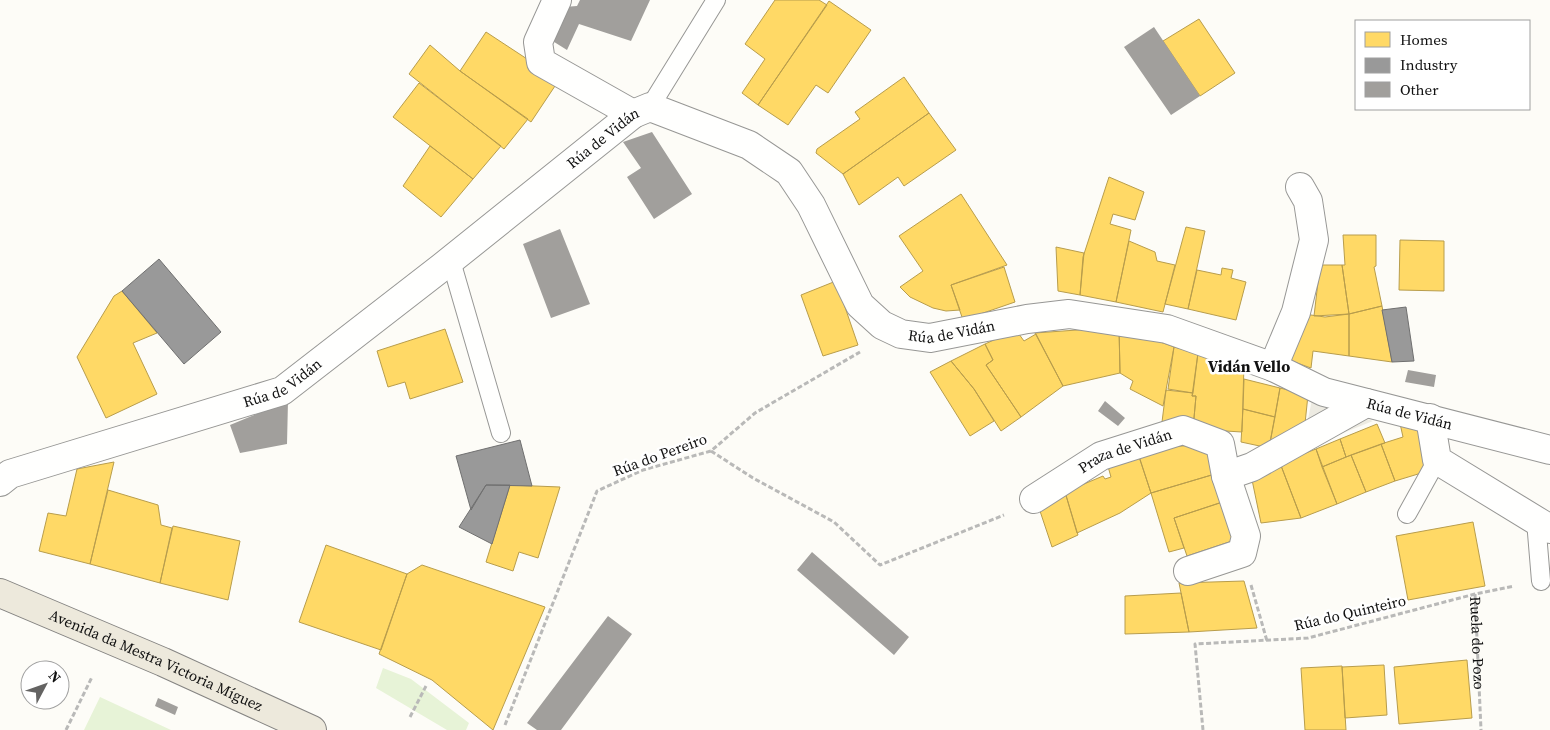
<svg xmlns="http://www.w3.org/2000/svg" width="1550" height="730" font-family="'Source Serif 4',serif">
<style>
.green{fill:#e7f3d7}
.plaza{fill:#edebe2}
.homes{fill:#ffd966;stroke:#b89d4c}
.industry{fill:#999;stroke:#707070}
.building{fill:#a19f9c}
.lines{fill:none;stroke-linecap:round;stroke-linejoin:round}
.lane-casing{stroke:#979795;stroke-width:20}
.street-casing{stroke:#979795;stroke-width:30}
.primary-casing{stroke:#858482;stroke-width:30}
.path{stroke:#b9b9b8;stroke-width:3;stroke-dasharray:5 2.5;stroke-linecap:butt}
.lane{stroke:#fffffe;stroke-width:18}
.street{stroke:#fffffe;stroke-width:28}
.primary{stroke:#ede9dc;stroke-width:28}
.labels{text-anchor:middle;stroke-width:5;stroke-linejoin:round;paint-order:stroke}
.street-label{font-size:15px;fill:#111;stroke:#fff}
.neighbourhood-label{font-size:16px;font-weight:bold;fill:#111;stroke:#fff}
</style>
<rect width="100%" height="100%" fill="#fdfcf7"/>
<path class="green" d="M383 668 411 679 469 723 466 730H447L376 688Z
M100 697 171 730H84Z"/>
<path class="plaza" d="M1312 400 1373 421 1313 445 1305 433Z"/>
<path class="homes" d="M775 0H819L827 5 758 105 742 93 765 59 745 44Z
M829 1 871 30 828 93 816 85 788 125 758 105Z
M1199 19 1235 73 1200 96 1163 41Z
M486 32 559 80 531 122 460 71Z
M430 45 460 71 528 119 504 149 409 74Z
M904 77 929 113 843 174 816 153 817 149 860 119 855 112Z
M419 83 501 146 473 179 393 117Z
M929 113 956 150 904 186 898 177 859 205 843 174Z
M430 146 473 179 441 217 403 186Z
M1109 177 1144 192 1135 220 1113 214 1110 224 1131 230 1116 302 1080 295 1083 257Z
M961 194 1007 265 951 285 960 310 946 311 933 308 910 297 900 287 923 271 899 236Z
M1186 227 1205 231 1188 309 1165 304Z
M1343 235H1376V266L1374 267 1382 306 1349 314 1342 265H1345Z
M1400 240 1444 241V291L1399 290Z
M1129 241 1155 252 1157 261 1175 265 1163 312 1116 302Z
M1056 247 1084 253 1080 295 1058 291Z
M1320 265H1342L1349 314 1314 316Z
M1004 267 1015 302 963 320 951 285Z
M1222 268 1233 270 1231 278 1246 282 1236 320 1188 309 1197 270 1221 275Z
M836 281 858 345 823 356 801 295Z
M122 291 157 333 133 343 157 394 106 418 77 357 114 296Z
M1382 306 1392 362 1349 356V314Z
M1304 314 1325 317 1349 314V356L1313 351 1311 368 1286 359Z
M1119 327 1120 373 1063 386 1035 333Z
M1119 327 1174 347 1163 406 1130 389 1133 381 1120 373Z
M445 329 463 382 410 399 405 382 388 387 377 351Z
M1016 330 1024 341 1036 334 1063 386 1021 417 986 365 993 360 985 344Z
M985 344 993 360 986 365 1021 417 1001 431 974 389 951 361Z
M1174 347 1198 353 1193 393 1168 389Z
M1198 353 1244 364 1242 432 1193 429 1196 396H1192Z
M951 361 974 389 994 421 970 436 930 372Z
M1244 379 1280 388 1275 417 1243 409Z
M1280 388 1308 395 1304 433 1269 448Z
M1166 390 1193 393 1192 396H1196L1193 429 1161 430Z
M1243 409 1275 417 1269 448 1241 442Z
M1399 419 1416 421 1428 471 1395 481 1381 444 1403 437Z
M1377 424 1385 443 1346 457 1340 439Z
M1340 439 1346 457 1322 467 1316 449Z
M1381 444 1395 481 1366 492 1351 455Z
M1192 445H1211L1215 474 1151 493 1139 456 1172 447Z
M1316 449 1337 504 1301 518 1280 463Z
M1138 454 1151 493 1120 513 1077 533 1065 492 1103 476 1105 479 1111 477 1107 463Z
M1351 455 1366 492 1337 504 1322 467Z
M114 462 90 564 39 551 48 513 66 516 77 469Z
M1280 463 1301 518 1261 523 1251 475Z
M1215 474 1220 503 1174 518 1184 548 1169 552 1151 493Z
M510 485 560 487 538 558 519 552 513 571 486 562Z
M108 490 158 505 161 525 172 528 160 583 90 564Z
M1065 492 1078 535 1052 547 1037 502Z
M1222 502 1235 540 1187 556 1174 518Z
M1473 522 1485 586 1408 600 1396 536Z
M173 526 240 541 228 600 160 583Z
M326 545 407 574 381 650 299 622Z
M422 565 545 607 493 730 432 680 379 654 407 574Z
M1244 581 1257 628 1189 632 1179 583Z
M1181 593 1189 632 1125 634V596Z
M1467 660 1472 718 1399 724 1394 667Z
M1384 665 1387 715 1345 718 1342 667Z
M1342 666 1346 730H1305L1301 668Z"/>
<path class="industry" d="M159 259 221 332 184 364 122 291Z
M1406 307 1414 361 1392 362 1382 310Z
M520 440 532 486 486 485 471 510 456 456Z
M486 485H510L492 544 459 527Z"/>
<path class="building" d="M580 0H650L631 41 579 24 567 50 551 40 564 7 577 6Z
M1154 27 1200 96 1171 115 1124 47Z
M652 132 692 194 654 219 627 177 641 168 623 142Z
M560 229 590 304 551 318 523 244Z
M1408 370 1436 375 1434 387 1405 382Z
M288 401 287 444 240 453 230 425Z
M1105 401 1125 418 1118 426 1098 411Z
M812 552 909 637 894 655 797 570Z
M608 616 632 634 561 730H537L527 723Z
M158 698 178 707 175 715 155 706Z"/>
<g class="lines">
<g class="lane-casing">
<path id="lane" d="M650 107 716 0
M451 261 501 433
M1407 514 1437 460
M1536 521 1541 581"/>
</g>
<g class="street-casing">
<g id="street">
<path d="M557 0 538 42 541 62 633 114"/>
<path d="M1273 367 1296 312 1314 240 1308 201 1300 187"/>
<path d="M1430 418 1437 460 1550 529"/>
<path id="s2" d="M0 482 10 474 282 391 442 267 633 114 650 107 749 145 789 172 811 205 860 305 882 325 901 334 930 338 1027 319 1069 314 1167 329 1273 367 1324 392 1550 450"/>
<path id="s3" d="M1034 499 1101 456 1183 430 1220 444 1226 476 1252 467 1366 403"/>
<path d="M1188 571 1242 553 1246 536 1226 476"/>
</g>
</g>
<g class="primary-casing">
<g id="primary">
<path id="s4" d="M0 593 163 662 312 730"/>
</g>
</g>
<g class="path">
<path d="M711 451 753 478 834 522 880 565 1004 515"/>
<path d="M1251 585 1267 641"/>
<path id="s1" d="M1475 594 1481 730"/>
<path d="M410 717 426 686"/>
<path d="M505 725 597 491 643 470 711 451 755 413 860 352"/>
<path d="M66 730 92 677"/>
<path d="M1203 730 1195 644 1308 638 1475 594 1514 586"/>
</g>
<use href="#lane" class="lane"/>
<use href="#street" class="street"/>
<use href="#primary" class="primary"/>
</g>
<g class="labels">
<g class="street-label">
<text dy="5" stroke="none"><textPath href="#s2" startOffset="706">Rúa de Vidán</textPath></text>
<text dy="5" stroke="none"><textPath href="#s2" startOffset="1170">Rúa de Vidán</textPath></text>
<text dy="5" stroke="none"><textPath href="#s2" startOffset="301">Rúa de Vidán</textPath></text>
<text dy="5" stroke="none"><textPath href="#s2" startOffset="1646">Rúa de Vidán</textPath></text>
<text dy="5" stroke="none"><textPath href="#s3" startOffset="104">Praza de Vidán</textPath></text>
<text transform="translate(660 455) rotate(-20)" y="5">Rúa do Pereiro</text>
<text transform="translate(1350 613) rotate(-13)" y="5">Rúa do Quinteiro</text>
<text dy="5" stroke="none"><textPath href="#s1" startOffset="49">Ruela do Pozo</textPath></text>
<text dy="5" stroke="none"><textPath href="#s4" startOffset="170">Avenida da Mestra Victoria Míguez</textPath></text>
</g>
<g class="neighbourhood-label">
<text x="1249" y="372">Vidán Vello</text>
</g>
</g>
<rect x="1355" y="20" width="175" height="90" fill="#ffffff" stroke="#a0a0a0"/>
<rect x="1365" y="32" width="25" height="15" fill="#ffd966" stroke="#a0a0a0"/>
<text x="1400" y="45" font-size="15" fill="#111111">Homes</text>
<rect x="1365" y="58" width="25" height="15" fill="#999999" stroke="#a0a0a0"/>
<text x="1400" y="70" font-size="15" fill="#111111">Industry</text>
<rect x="1365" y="82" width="25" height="15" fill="#a19f9c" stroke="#a0a0a0"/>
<text x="1400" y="95" font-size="15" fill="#111111">Other</text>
<g transform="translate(45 685) rotate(49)"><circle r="24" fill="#ffffff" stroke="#a0a0a0"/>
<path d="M0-4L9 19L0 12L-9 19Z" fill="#646362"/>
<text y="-8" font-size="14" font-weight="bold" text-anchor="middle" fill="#111111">N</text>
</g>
</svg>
